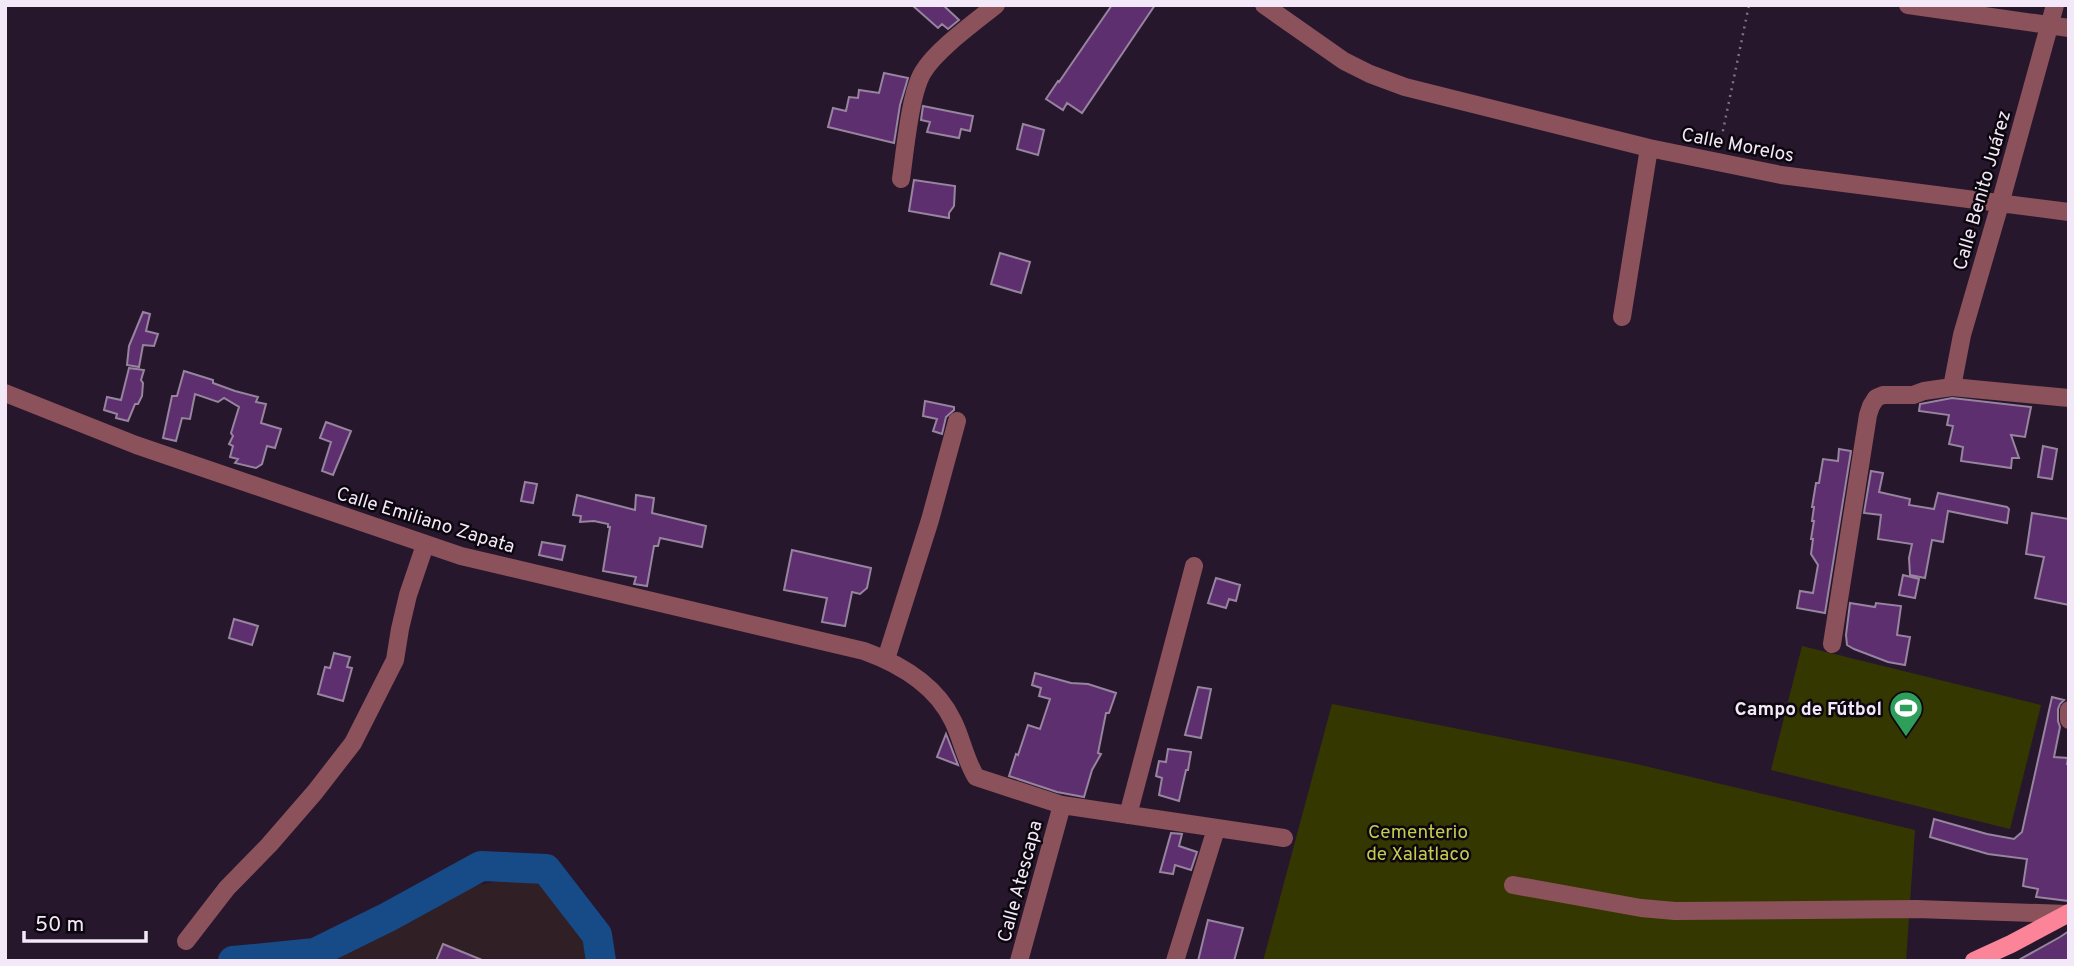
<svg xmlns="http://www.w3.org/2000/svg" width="2074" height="966" font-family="Overpass,sans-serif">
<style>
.education{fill:#311f26}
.green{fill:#353700}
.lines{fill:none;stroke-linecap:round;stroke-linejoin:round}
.river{stroke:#164b87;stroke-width:30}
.building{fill:#5e2f6e;stroke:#97849f;stroke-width:2}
.path{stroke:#7f7285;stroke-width:2.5;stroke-dasharray:2 5;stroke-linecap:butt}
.minor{stroke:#8c525b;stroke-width:18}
.major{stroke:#fc8499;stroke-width:18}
.labels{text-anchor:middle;stroke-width:5;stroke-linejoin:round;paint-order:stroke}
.street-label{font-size:19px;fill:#f3e8f7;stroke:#0c060e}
.poi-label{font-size:19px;font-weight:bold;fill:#f3e8f7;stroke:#0c060e;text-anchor:end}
.park-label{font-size:19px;fill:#c5ca50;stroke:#0c060e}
</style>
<rect width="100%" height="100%" fill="#27172d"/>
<path class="education" d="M517 878 546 882 581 928 587 961H316L387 929 461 888Z"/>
<path class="green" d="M1802 646 2041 705 2010 829 1771 770Z
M1332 704 1632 763 1915 830 1906 961H1263Z"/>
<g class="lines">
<path class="river" d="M233 961 315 953 388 917 481 866 546 869 597 935 601 961"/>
</g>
<path class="building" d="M912 5H943L959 20 948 29 942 24 938 28Z
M1112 5H1155L1082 113 1067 103 1063 110 1046 99 1058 81 1059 82Z
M884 73 908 78 900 105 894 143 828 127 833 108 846 111 849 97 858 98 859 90 879 93Z
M923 106 973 116 970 131 961 129 959 138 927 132 930 122 921 120Z
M1023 124 1044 130 1038 155 1017 149Z
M914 180 955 186 954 206 949 213V218L909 211Z
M1000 253 1030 262 1021 293 991 284Z
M143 312 150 314 146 331 158 334 154 346 143 345 139 367 127 365 129 346Z
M129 368 144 370 141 380 143 383 142 396 138 404H135L128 421 116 418 117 414 104 410 107 397 121 400Z
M184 371 213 380V383L235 391 258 397 256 402 266 404 261 423 281 429 275 448 267 446 262 464 256 468 235 463 238 459 230 457 233 446 229 444 233 436 231 433 239 407 224 398 218 402 195 394 190 419 182 418 176 441 163 438 172 396H177Z
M1952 398 2031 407 2025 437 2011 435 2019 458H2012L2011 468 1961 461 1963 447 1949 444 1953 426 1947 425 1949 415 1919 411 1920 404Z
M925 401 954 407V410L946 417 942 434 933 431 937 419 923 416Z
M326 422 351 431 333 475 322 471 331 442 320 438Z
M2043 446 2057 449 2052 479 2038 477Z
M1839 449 1851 451 1825 613 1797 608 1800 591 1813 593 1818 565 1811 554 1813 539H1811L1814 521H1812L1814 507H1812L1816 483H1819L1823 459 1838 461Z
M1871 471 1883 473 1879 492 1910 499 1909 505 1934 509 1938 493 2007 507 2009 509 2007 523 1948 511 1943 542 1932 540 1925 578 1910 575 1909 558 1912 544 1878 539 1881 515 1864 513Z
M525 482 537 484 533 503 521 501Z
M577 495 635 510 636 495 654 498 652 513 706 526 702 547 660 538 658 546H654L647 586 634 584 636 577 603 571 610 527H608V524L594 521 580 522 581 516 573 515Z
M2032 513 2069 519V605L2035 598 2044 557 2026 554Z
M542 542 565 546 562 560 539 555Z
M792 550 871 568 867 588 860 594 852 592 845 626 822 622 827 598 784 590Z
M1903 575 1919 579 1915 598 1899 595Z
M1216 578 1240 585 1236 601 1229 599 1226 608 1208 603Z
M1850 603 1875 607 1876 603 1901 606 1897 635 1910 637 1905 665 1888 662 1854 649 1847 645 1846 635Z
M234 619 258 626 252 645 229 638Z
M334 653 350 657 347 667 352 668 343 701 318 694 325 667 330 668Z
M1035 673 1071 683 1088 684 1116 693 1109 713H1106L1098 753 1101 754 1092 770 1084 797 1057 792 1009 776 1016 754 1018 755 1028 725 1040 729 1050 699 1039 696 1041 688 1032 685Z
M1198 687 1211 689 1201 738 1185 735Z
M2052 697 2064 700 2060 704 2058 709V721L2060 727 2054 757 2068 758 2067 764H2069V901L2036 897 2038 889 2023 886 2027 859 1988 854 1930 837 1934 819 1987 834 2014 839 2022 832Z
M946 734 948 739 958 765 937 757Z
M1168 749 1191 752 1188 770H1186L1179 801 1159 795 1162 778 1156 776 1159 761 1166 762Z
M1171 833 1182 834 1179 846 1197 852 1191 870 1175 865 1173 874 1160 872Z
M1208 920 1243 928 1234 961H1198Z
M2069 931V961H2017L2060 937Z
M443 944 482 960V961H436Z"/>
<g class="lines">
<path class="path" d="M1720 145 1749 5"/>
<path class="minor" d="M1264 5 1344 61 1370 74 1405 87 1649 148 1781 175 2069 212
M1908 5 2069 28
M901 179C905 152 910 93 923 72 936 50 975 22 996 5
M1622 317 1649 148
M1952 387 1962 335 2000 204 2055 5
M5 393 136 445 461 556 864 651C900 664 936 685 953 721 962 739 965 759 976 777L1062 805 1284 838
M1832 644 1868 415 1871 406 1876 398 1883 395H1913L1924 391 1952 387 2069 398
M886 659 930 520 957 421
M2069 710V720
M1128 815 1194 566
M1513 885 1641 908 1675 911 1916 909 2068 914
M186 941 227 888 269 845 315 792 353 743 395 660 400 629 408 595 425 545
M1019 961 1062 805
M1175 961 1216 829"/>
<path class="major" d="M1974 961 2011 944 2069 913"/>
</g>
<defs>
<g id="stadium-pin" transform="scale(1.75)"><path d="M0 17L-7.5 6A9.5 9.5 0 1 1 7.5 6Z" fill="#2e9e5b" stroke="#0c060e"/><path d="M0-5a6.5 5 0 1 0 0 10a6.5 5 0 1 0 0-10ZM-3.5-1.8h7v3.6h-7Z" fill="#fff"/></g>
</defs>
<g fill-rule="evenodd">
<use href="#stadium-pin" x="1906" y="708"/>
</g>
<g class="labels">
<g class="street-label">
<text transform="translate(1738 144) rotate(11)" y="7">Calle Morelos</text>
<text transform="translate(1981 190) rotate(-74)" y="7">Calle Benito Juárez</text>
<text transform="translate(426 519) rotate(17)" y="7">Calle Emiliano Zapata</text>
<text transform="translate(1019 881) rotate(-75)" y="7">Calle Atescapa</text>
</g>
<g class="poi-label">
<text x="1882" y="715">Campo de Fútbol</text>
</g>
<g class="park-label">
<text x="1418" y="838">Cementerio<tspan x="1418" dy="22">de Xalatlaco</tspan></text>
</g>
</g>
<rect width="2074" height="966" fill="none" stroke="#f3e8f7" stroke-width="14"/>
<path d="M24 931v10h122v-10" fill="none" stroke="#f3e8f7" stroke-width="3.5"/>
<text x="35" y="931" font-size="21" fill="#f3e8f7" stroke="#0c060e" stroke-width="5" paint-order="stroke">50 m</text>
</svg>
